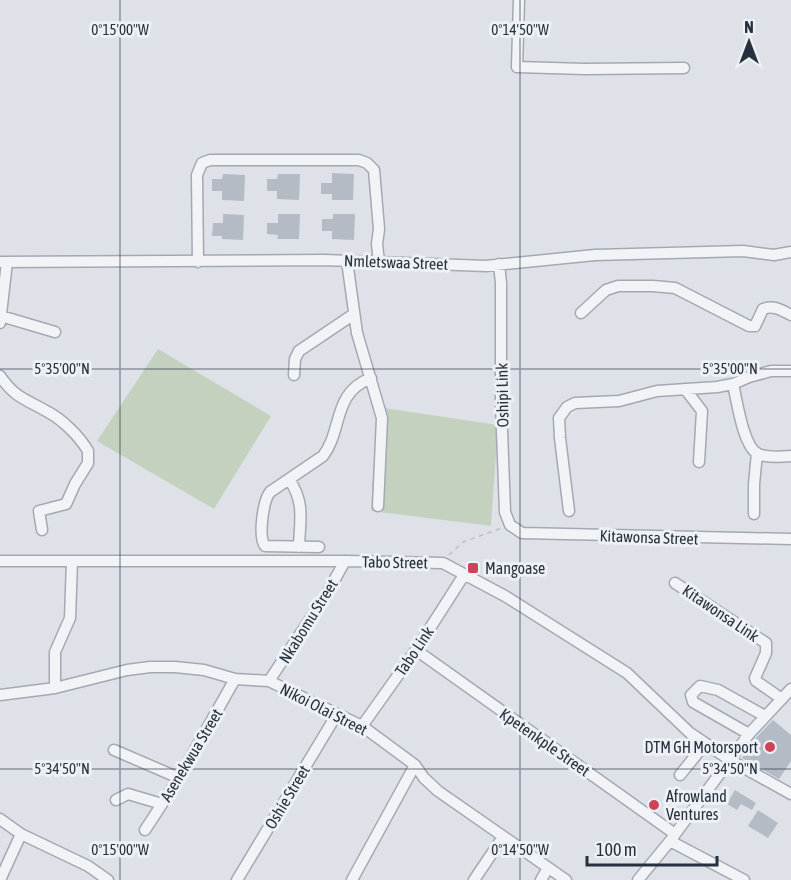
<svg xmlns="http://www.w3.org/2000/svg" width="791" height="880" font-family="'Asap Condensed',sans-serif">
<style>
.green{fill:#c4d1bf}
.building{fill:#b5bbc4}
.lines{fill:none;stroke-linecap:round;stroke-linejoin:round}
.minor-casing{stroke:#a3a9b2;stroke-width:13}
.path{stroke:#bcc0c6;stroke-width:1.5;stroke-dasharray:4.5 4.5;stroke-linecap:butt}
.minor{stroke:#f1f3f6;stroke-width:10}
.ticks{fill:none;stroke:#27303e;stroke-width:1.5;stroke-opacity:0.45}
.poi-dot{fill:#cd4358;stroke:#edf1f5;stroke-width:2}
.labels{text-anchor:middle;stroke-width:6;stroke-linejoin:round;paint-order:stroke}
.street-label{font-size:16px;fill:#27303e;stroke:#edf1f5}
.poi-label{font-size:16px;fill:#27303e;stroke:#edf1f5;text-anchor:start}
.ticks-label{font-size:15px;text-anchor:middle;fill:#27303e;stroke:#edf1f5;stroke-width:6;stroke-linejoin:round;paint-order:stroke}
</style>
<rect width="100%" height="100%" fill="#dee2e8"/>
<path class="green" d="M158 349 271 416 214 509 97 441Z
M377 407 498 425 491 526 371 511Z"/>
<path class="building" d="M332 173 354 174 353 200H332V194H321V183H332Z
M223 174 245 175 244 201 222 200V191H212V179H222Z
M278 174H300L299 200 277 199V191H267V179H277Z
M223 214 244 215 243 240 222 239V236H212L213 223H223Z
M278 214H300L299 239H277L278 235 267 234V223H278Z
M333 214H355L354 240 332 239V231H322V219H333Z
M773 720 791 735V761L779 779 742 758 755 739Z
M735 790 756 803 752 810 741 804 737 810 727 804Z
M758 810 778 823 768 838 748 826Z"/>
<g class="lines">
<g class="minor-casing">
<path id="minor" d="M519 0 517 67 585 69 684 68
M347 261 357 333 382 418 378 506
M0 262 324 260 486 266 595 255 743 251 774 255 791 252
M198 262 197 175 202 163 210 160H359L367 163 374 170 379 229 377 244 379 262
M499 264 501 283V404L505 512 510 525 522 533 791 539
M581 313 606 290 618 286H653L675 288 749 326H755L763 309C774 305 781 310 791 315
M1 316 55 332
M0 323 7 262
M294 375 295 359 299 351 354 314
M0 376C16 399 26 399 48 412 63 420 80 437 88 451V463L75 484 66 504 39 511 42 530
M733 384C737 401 743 446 758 454 768 458 781 457 791 456
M685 389 702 411 699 462
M289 479C305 503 300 519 299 547
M569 511 560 438 559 418 567 407 575 403 619 401 657 391 717 387 733 384 749 377 771 371H791
M754 514V484L757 453
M319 547 265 546C258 537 263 501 270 492L323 456C343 430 332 393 371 378
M0 561H345L443 563 505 596 627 673 690 733 730 760 791 794
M675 583 766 643V653L755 678 756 681 782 699
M416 650 675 834
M269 681 326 595 345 561
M55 688V652L70 618 72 561
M0 695 55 688 127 670 150 667H175L204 670 235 679 269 681 362 726 415 765 424 778 438 791 566 880
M362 726 416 650 464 575
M749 734 693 702 691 695 700 686 718 690 765 716
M114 750 179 778
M680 775 705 744
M116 800 128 794 162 804
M0 819 21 834 88 866 108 880
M145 830 179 778 235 679
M670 841 744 880
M0 880 21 834
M237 880 337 714
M352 880 415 765
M474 880 503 837
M541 880 548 868
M638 880 670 841 749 734 791 689"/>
</g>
<path class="path" d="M449 555 463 542 502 528"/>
<use href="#minor" class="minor"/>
</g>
<path class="ticks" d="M120 0V880M520 0V880M0 369H791M0 769H791"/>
<g class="poi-dot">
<rect x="467" y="562" width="12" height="12" rx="3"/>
<circle cx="770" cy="747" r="6"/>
<circle cx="654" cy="805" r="6"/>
</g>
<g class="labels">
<g class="street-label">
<text transform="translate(396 262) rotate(2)" y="6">Nmletswaa Street</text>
<text transform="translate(502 395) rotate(-91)" y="6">Oshipi Link</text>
<text transform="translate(649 537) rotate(2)" y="6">Kitawonsa Street</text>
<text transform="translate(395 562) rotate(1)" y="6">Tabo Street</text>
<text transform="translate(721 613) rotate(34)" y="6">Kitawonsa Link</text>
<text transform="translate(308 621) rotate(-58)" y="6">Nkabomu Street</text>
<text transform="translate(414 651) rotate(-56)" y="6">Tabo Link</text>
<text transform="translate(324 709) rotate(27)" y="6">Nikoi Olai Street</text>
<text transform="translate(545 742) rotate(35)" y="6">Kpetenkple Street</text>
<text transform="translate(191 755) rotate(-59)" y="6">Asenekwua Street</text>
<text transform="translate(287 797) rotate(-59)" y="6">Oshie Street</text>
</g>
<g class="poi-label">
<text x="485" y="574">Mangoase</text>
<text x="758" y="753" text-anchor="end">DTM GH Motorsport</text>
<text x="666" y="802">Afrowland<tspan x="666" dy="18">Ventures</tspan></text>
</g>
</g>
<g class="ticks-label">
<text x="120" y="35">0°15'00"W</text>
<text x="520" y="35">0°14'50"W</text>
<text x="62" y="374">5°35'00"N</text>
<text x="730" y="374">5°35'00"N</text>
<text x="62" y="774">5°34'50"N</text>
<text x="730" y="774">5°34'50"N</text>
<text x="120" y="855">0°15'00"W</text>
<text x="520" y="855">0°14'50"W</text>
</g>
<g transform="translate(749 42)" stroke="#edf1f5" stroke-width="4.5" paint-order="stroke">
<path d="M0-4.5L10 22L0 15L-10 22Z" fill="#27303e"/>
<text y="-9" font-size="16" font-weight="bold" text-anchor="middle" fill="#27303e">N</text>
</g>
<path d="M587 856v9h130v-9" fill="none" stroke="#27303e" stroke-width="3"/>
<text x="596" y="856" font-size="18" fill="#27303e" stroke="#edf1f5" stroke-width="4.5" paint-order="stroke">100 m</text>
</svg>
